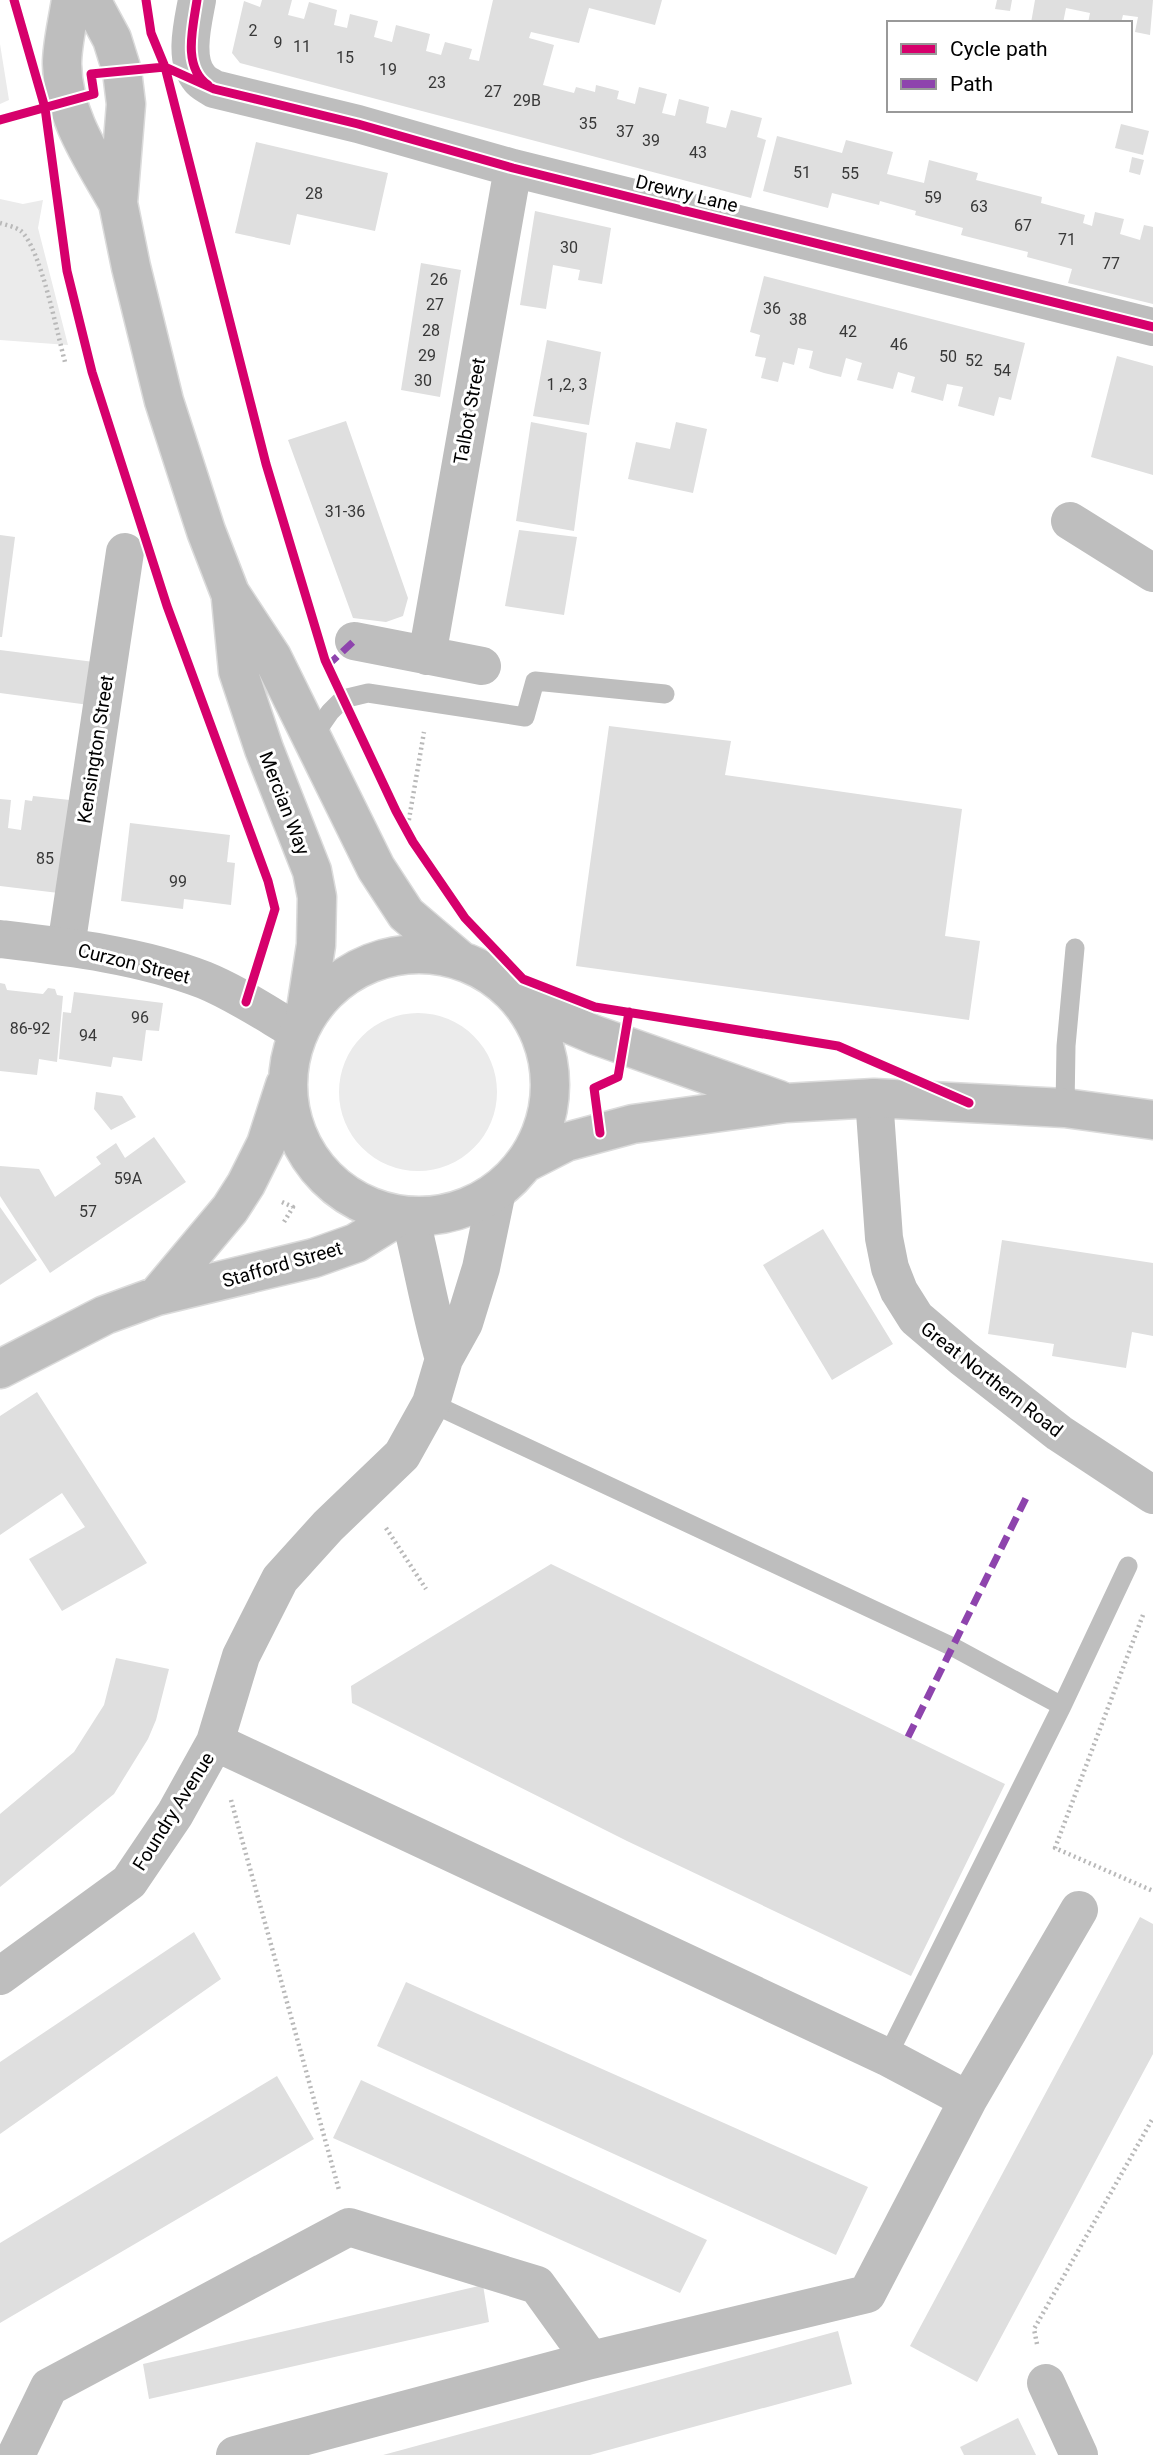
<svg xmlns="http://www.w3.org/2000/svg" width="1153" height="2455" font-family="Roboto,sans-serif">
<style>
.grass{fill:#ebebeb}
.building{fill:#dfdfdf}
.lines{fill:none;stroke-linecap:round;stroke-linejoin:round}
.primary-casing{stroke:#dbdbdb;stroke-width:41}
.path{stroke:#b9b9b9;stroke-width:4.5;stroke-dasharray:2 3.5;stroke-linecap:butt}
.service{stroke:#bebebe;stroke-width:19}
.minor{stroke:#bebebe;stroke-width:38}
.tertiary{stroke:#bebebe;stroke-width:38}
.primary{stroke:#bebebe;stroke-width:38}
.quiet{stroke:#8e44ad;stroke-width:7;stroke-dasharray:14 7;stroke-linecap:butt}
.cycleway-casing{stroke:#fff;stroke-width:13}
.cycleway{stroke:#d6006c;stroke-width:9}
.labels{text-anchor:middle;stroke-width:6;stroke-linejoin:round;paint-order:stroke}
.number-label{font-size:16px;fill:#383838}
.street-label{font-size:19px;fill:#000;stroke:#fff}
</style>
<rect width="100%" height="100%" fill="#fff"/>
<path class="grass" d="M0 44 9 100 0 104Z
M0 199 23 204 43 200 38 228 68 345 0 340Z
M339 1092a79 79 0 1 1 158 0a79 79 0 1 1-158 0Z"/>
<path class="building" d="M262 0H292L288 15 304 19 309 2 337 10 334 25 347 28 350 14 378 21 374 37 392 42 396 25 430 34 426 51 441 55 445 42 472 49 469 59 479 61 493 0H662L655 25 589 8 579 43 531 32 529 38 554 45 543 85 574 93 576 87 595 92 596 85 619 91 617 99 635 104 639 87 667 94 662 113 675 116 679 99 709 107 706 123 726 128 731 110 762 118 757 137 766 140 751 198 240 63 232 53 244 1 260 7Z
M997 0H1012L1010 11 995 9Z
M1035 0H1153L1150 35 1135 32 1138 17 1123 15 1121 23H1088L1090 13 1066 8 1063 23H1031Z
M1121 124 1149 131 1143 155 1115 148Z
M777 136 842 153 846 140 893 152 887 174 924 183 929 160 978 173 976 180 1042 197 1041 203 1085 215 1083 223 1092 226 1095 212 1124 219 1120 234 1140 240 1144 225 1153 227V304L1068 283 1072 269 1027 257 1028 252 961 235 963 228 915 215 916 211 880 201 879 205 832 193 828 208 763 191Z
M256 142 388 173 375 231 297 214 290 245 235 233Z
M1132 157 1144 160 1140 175 1129 172Z
M535 211 611 228 602 284 578 280 580 270 553 265 546 309 520 305Z
M421 263 461 270 440 397 401 390Z
M764 276 1025 343 1011 400 999 397 994 416 958 406 963 387 947 384 943 401 911 392 915 377 898 372 893 389 857 380 862 363 846 358 841 377 824 373 809 368 813 351 798 348 794 365 783 362 778 382 761 378 766 358 755 356 760 335 750 332Z
M547 340 601 352 589 425 533 416Z
M1117 356 1153 366V475L1091 457Z
M346 421 408 598 403 616 386 622 353 618 288 440Z
M531 422 587 433 574 531 516 521Z
M676 422 707 429 693 493 628 479 636 442 670 449Z
M519 530 577 537 564 615 505 606Z
M0 535 15 537 2 637H0Z
M0 650 94 662 89 705 0 693Z
M609 726 731 741 725 775 962 809 945 936 980 941 969 1020 576 966Z
M33 796 79 801 67 894 0 886V799L11 800 8 828 21 830 25 800 32 801Z
M130 823 230 835 227 862 235 863 231 905 184 899 183 909 121 901Z
M0 983 5 984 7 990 43 994 48 988 55 989 57 995 63 996 57 1062 39 1059 37 1075 0 1071Z
M74 992 163 1003 159 1031 146 1030 142 1061 113 1057 111 1067 59 1059 63 1012 71 1013Z
M96 1092 122 1096 136 1117 111 1130 94 1109Z
M154 1137 186 1182 50 1273 0 1196V1166L39 1169 55 1197 101 1164 96 1157 116 1143 125 1158Z
M0 1207 37 1260 0 1285Z
M823 1229 893 1344 832 1380 763 1265Z
M1002 1240 1153 1263V1336L1132 1332 1126 1368 1052 1356 1054 1344 988 1334Z
M37 1392 147 1563 62 1611 29 1559 85 1527 62 1493 0 1535V1416Z
M551 1564 1005 1784 911 1976 627 1841 352 1703 351 1686Z
M116 1658 169 1669 156 1720 148 1739 114 1794 0 1887V1814L74 1752 104 1705Z
M1140 1917 1153 1924V2054L977 2382 910 2346Z
M194 1932 221 1979 0 2134V2062Z
M406 1982 868 2187 836 2255 377 2046Z
M277 2076 314 2139 0 2323V2243Z
M361 2080 707 2240 680 2293 333 2138Z
M483 2285 489 2322 149 2399 143 2364Z
M838 2331 852 2384 590 2455H383Z
M1018 2418 1036 2455H964L960 2447Z"/>
<g class="lines">
<g class="primary-casing">
<path id="primary" d="M71 0C68 21 62 44 62 64 63 117 94 160 118 203
M91 0 112 39 122 71 126 104 118 203 131 267 164 401 206 531 230 593 272 657 376 868 406 914 460 960
M231 599 238 671 264 749 312 871 317 897 316 945 305 1016
M288 1085a131 131 0 1 1 262 0a131 131 0 1 1-262 0Z
M522 1004 595 1035 779 1100
M525 1163 566 1142 633 1124 786 1103 874 1098 969 1103 1065 1108 1153 1120
M157 1296 230 1209 246 1184 266 1144 285 1085
M0 1369 105 1315 157 1296 314 1258 356 1243 401 1215"/>
</g>
<path class="path" d="M0 223C6 225 16 227 21 231 41 249 57 333 65 362
M407 831 424 732
M282 1202 293 1207 284 1222
M386 1528 426 1589
M1143 1615 1055 1848 1153 1891
M231 1800 339 2190
M1037 2344 1034 2329 1153 2118"/>
<path class="service" d="M312 738 330 712 343 699 368 693 525 717 535 681 665 694
M1065 1108 1066 1046 1075 948
M431 1403 953 1647 1062 1706
M887 2057 1062 1706 1128 1566"/>
<path class="minor" d="M197 0C193 22 183 60 200 79 203 83 210 86 214 89L358 124 513 168 1153 327
M1070 521 1153 573
M354 641 482 666
M427 656 513 168
M66 947 125 552
M874 1098 884 1238 890 1268 899 1291 916 1318 963 1358 1059 1433 1153 1495
M410 1216C422 1263 430 1312 444 1359
M215 1742 887 2057 968 2100 867 2294 591 2360 235 2455
M0 1976 129 1882 175 1814 215 1742 241 1656 280 1579 328 1526 402 1455 431 1403 444 1359 464 1323 481 1268 497 1191
M968 2100 1079 1910
M1046 2383 1079 2455
M16 2455 49 2387 349 2227 537 2285 591 2360"/>
<path class="tertiary" d="M0 939C68 947 139 955 204 980 236 993 267 1014 298 1032"/>
<use href="#primary" class="primary"/>
<path class="quiet" d="M327 666 354 641
M908 1737 1028 1494"/>
<g class="cycleway-casing">
<path id="cycleway" d="M14 0 45 108 67 271 92 372 167 606 268 881 275 909 246 1002
M146 0 151 33 165 67 266 464 325 660 396 811 413 842 465 918 523 979 595 1007 838 1046 969 1103
M197 0C193 27 182 67 208 85
M0 120 94 94 91 74 165 67 214 89 358 124 513 168 1153 327
M600 1133 594 1088 618 1077 629 1012"/>
</g>
<use href="#cycleway" class="cycleway"/>
</g>
<g class="labels">
<g class="number-label">
<text x="253" y="36">2</text>
<text x="278" y="48">9</text>
<text x="302" y="52">11</text>
<text x="345" y="63">15</text>
<text x="388" y="75">19</text>
<text x="437" y="88">23</text>
<text x="493" y="97">27</text>
<text x="527" y="106">29B</text>
<text x="588" y="129">35</text>
<text x="625" y="137">37</text>
<text x="651" y="146">39</text>
<text x="698" y="158">43</text>
<text x="802" y="178">51</text>
<text x="850" y="179">55</text>
<text x="314" y="199">28</text>
<text x="933" y="203">59</text>
<text x="979" y="212">63</text>
<text x="1023" y="231">67</text>
<text x="1067" y="245">71</text>
<text x="569" y="253">30</text>
<text x="1111" y="269">77</text>
<text x="439" y="285">26</text>
<text x="435" y="310">27</text>
<text x="772" y="314">36</text>
<text x="798" y="325">38</text>
<text x="431" y="336">28</text>
<text x="848" y="337">42</text>
<text x="899" y="350">46</text>
<text x="427" y="361">29</text>
<text x="948" y="362">50</text>
<text x="974" y="366">52</text>
<text x="1002" y="376">54</text>
<text x="423" y="386">30</text>
<text x="567" y="390">1 ,2, 3</text>
<text x="345" y="517">31-36</text>
<text x="45" y="864">85</text>
<text x="178" y="887">99</text>
<text x="140" y="1023">96</text>
<text x="30" y="1034">86-92</text>
<text x="88" y="1041">94</text>
<text x="128" y="1184">59A</text>
<text x="88" y="1217">57</text>
</g>
<g class="street-label">
<text transform="translate(687 193) rotate(14)" y="7">Drewry Lane</text>
<text transform="translate(469 411) rotate(-80)" y="7">Talbot Street</text>
<text transform="translate(95 749) rotate(-81)" y="7">Kensington Street</text>
<text transform="translate(285 803) rotate(69)" y="7">Mercian Way</text>
<text transform="translate(134 963) rotate(14)" y="7">Curzon Street</text>
<text transform="translate(282 1264) rotate(-16)" y="7">Stafford Street</text>
<text transform="translate(992 1379) rotate(38)" y="7">Great Northern Road</text>
<text transform="translate(173 1811) rotate(-58)" y="7">Foundry Avenue</text>
</g>
</g>
<rect x="887" y="21" width="245" height="91" fill="#ffffff" stroke="#999999" stroke-width="2"/>
<rect x="901" y="44" width="35" height="10" fill="#d6006c" stroke="#999999" stroke-width="2"/>
<text x="950" y="56" font-size="21" fill="#000000">Cycle path</text>
<rect x="901" y="79" width="35" height="10" fill="#8e44ad" stroke="#999999" stroke-width="2"/>
<text x="950" y="91" font-size="21" fill="#000000">Path</text>
</svg>
